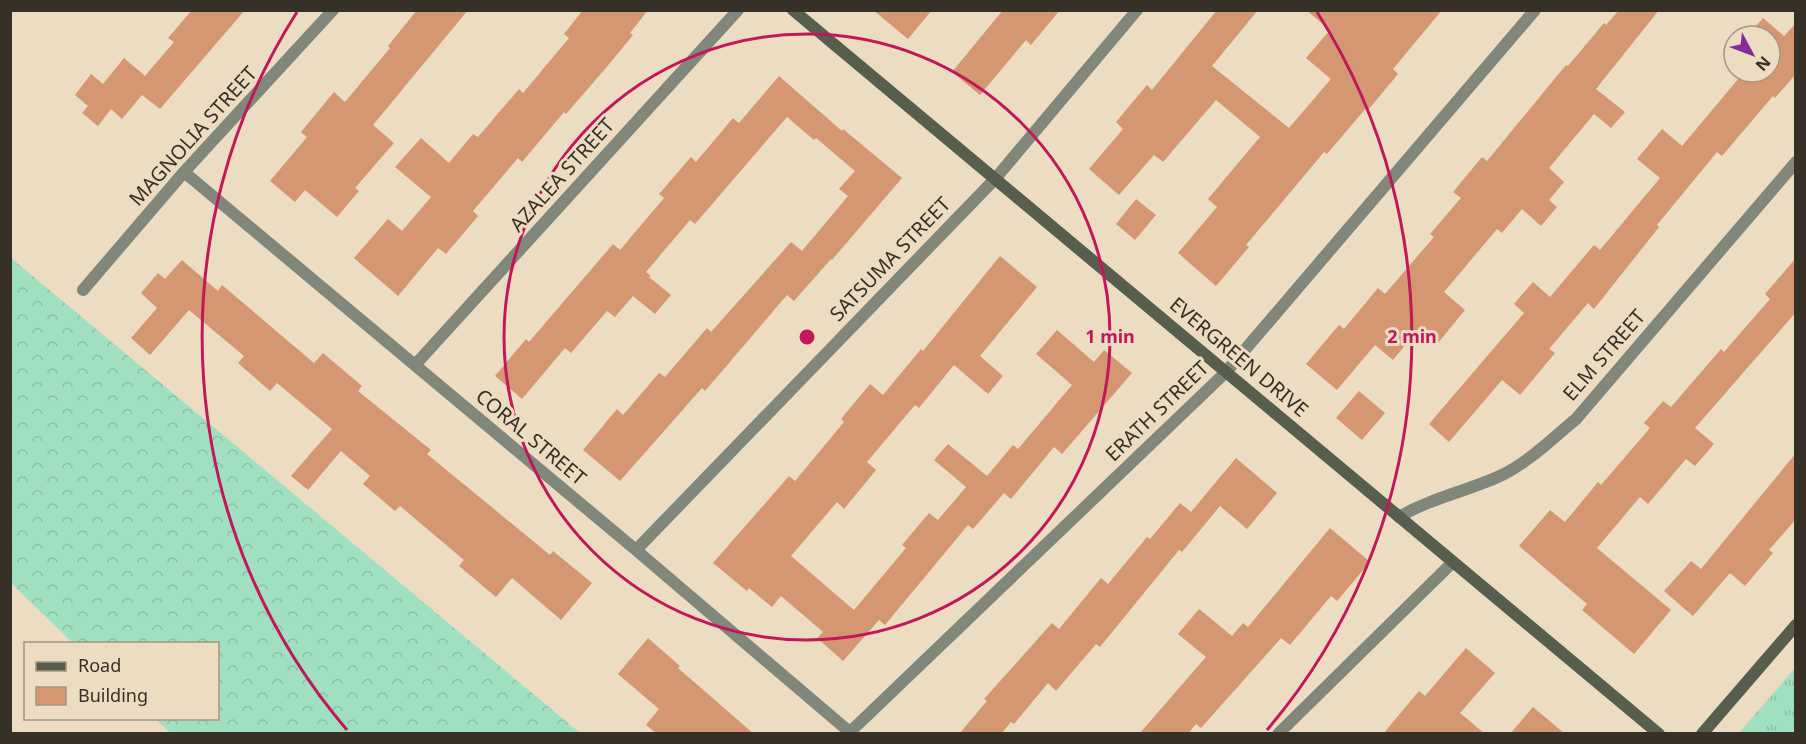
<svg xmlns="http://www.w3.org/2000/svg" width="1806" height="744" font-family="'Noto Sans',sans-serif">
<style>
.forest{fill:url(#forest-crowns)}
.park{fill:url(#park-tufts)}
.building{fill:#d49771}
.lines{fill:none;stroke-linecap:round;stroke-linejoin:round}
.street{stroke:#82877c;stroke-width:12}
.secondary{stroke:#575e4e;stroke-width:12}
.ring{fill:none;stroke:#c2185b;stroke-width:3}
.labels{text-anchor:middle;stroke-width:6;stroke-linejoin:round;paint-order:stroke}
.street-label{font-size:20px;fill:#363026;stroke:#ebdcc2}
.centre{fill:#c2185b;stroke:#ebdcc2;stroke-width:3}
.ring-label{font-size:18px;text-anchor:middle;font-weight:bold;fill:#c2185b;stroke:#ebdcc2;stroke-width:6;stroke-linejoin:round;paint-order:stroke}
</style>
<defs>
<pattern id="forest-crowns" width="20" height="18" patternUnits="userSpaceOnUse" patternTransform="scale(1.5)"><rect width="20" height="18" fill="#a0e0c0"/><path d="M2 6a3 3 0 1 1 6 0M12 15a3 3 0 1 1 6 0" fill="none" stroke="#8ac0a5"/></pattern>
<pattern id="park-tufts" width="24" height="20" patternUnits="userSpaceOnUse" patternTransform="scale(1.5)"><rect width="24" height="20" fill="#a0e0c0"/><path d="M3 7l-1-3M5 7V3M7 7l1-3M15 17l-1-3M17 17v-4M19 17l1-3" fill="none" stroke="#8ac0a5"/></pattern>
</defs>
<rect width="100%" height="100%" fill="#ebdcc2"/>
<path class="forest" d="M10 258H11L580 733H171L155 719 218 718V644L73 643 11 583Z"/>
<path class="park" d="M1795 668V733H1739Z"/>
<path class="building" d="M192 10H245L160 109 142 95 122 119 111 109 98 126 82 113 88 106 75 95 91 74 103 84 124 58 145 76 174 42 168 38Z
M417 10H468L373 125 394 143 355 188 359 191 337 217 305 190 295 202 270 181 307 137 301 132 334 92 345 102 390 48 388 46Z
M583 10H648L630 33 633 35 605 69 566 114 564 112 522 162 518 158 473 211 478 216 446 254 438 248 398 296 354 258 388 219 402 231 431 197 395 167 421 138 449 163 473 134 478 137 519 89 523 93 569 38 564 34Z
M873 10H932L908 39Z
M1003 10H1060L1031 45 1026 40 980 95 952 72Z
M1217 10H1258L1212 66 1289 128 1331 79 1306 58 1330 30 1306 10H1442L1393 69 1398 74 1368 110 1366 108 1327 154 1324 152 1246 245 1249 247 1216 286 1178 253 1217 207 1208 199 1260 137 1216 100 1163 162 1154 155 1119 195 1089 169 1123 129 1116 122 1147 85 1152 90Z
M1619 10H1659L1596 89 1625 112 1611 128 1594 114 1549 168 1564 182 1549 200 1557 207 1541 226 1522 209 1502 233 1497 229 1444 292 1465 310 1438 343 1420 327 1393 360 1375 345 1337 390 1306 364 1339 325 1344 329 1378 288 1385 294 1434 237 1430 234 1461 198 1453 192 1482 157 1487 161 1566 65 1568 66 1604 23 1606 25Z
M1763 18 1784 36 1796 23V74L1775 98 1773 96 1722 156 1717 152 1657 225 1659 227 1594 309 1588 303 1549 349 1555 353 1520 395 1502 380 1449 442 1429 424 1524 313 1514 304 1533 282 1550 297 1594 245 1600 250 1660 178 1637 159 1662 129 1682 146 1744 72H1770V36H1747Z
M779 76 842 131 843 129 902 178 832 260 831 259 794 301 787 295 705 391 702 388 620 481 583 450 617 409 623 415 659 373 665 377 707 328 711 332 791 242 802 251 848 196 839 189 855 171 816 138 814 140 787 117 695 224 690 220 646 272 651 276 649 277 671 295 655 314 633 296 615 317 607 311 571 353 565 348 522 399 495 376 526 339 529 342 613 244 620 250 664 198 659 194 691 157 696 162 733 118 739 123Z
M1136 199 1156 215 1135 240 1116 224Z
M1000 256 1037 287 980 356 1003 376 988 394 954 365 919 408 915 405 867 462 876 470 844 509 837 502 791 556 854 610 906 548 902 545 929 513 938 520 966 487 934 460 948 444 987 476 1013 445 1018 449 1072 385 1036 354 1057 330 1094 362 1104 350 1132 373 1062 454 1054 447 1011 499 1004 493 973 529 968 525 885 625 879 620 843 661 817 638 823 632 781 596 772 607 749 588 747 591 713 563 789 476 795 481 844 422 841 419 870 384 883 395 921 349 923 351Z
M1796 258V312L1695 428 1714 444 1695 466 1686 459 1648 504 1640 497 1597 548 1671 610 1634 654 1582 610 1587 604 1519 546 1550 510 1565 522 1598 482 1601 485 1650 428 1644 423 1663 401 1671 407 1721 349 1724 352 1770 299 1765 294Z
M182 260 218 291 222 285 314 363 323 353 362 386 358 391 431 450 427 454 550 555 553 551 592 583 561 620 512 578 496 597 459 566 464 560 400 506 395 511 363 484 370 476 341 451 308 490 291 476 332 429 277 383 270 391 238 363 244 356 189 310 150 355 131 338 157 308 141 293 158 273 165 279Z
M1359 391 1385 413 1362 440 1336 418Z
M1796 453V519L1769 550 1773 553 1745 586 1730 573 1693 616 1664 591 1691 561 1701 569Z
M1236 458 1277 493 1247 529 1220 506 1182 552 1179 550 1100 647 1096 644 1056 691 1048 683 1014 724 1011 722 1001 734H959L987 701 984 699 1052 623 1059 629 1101 578 1108 584 1147 537 1150 539 1180 503 1191 512Z
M1330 528 1370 562 1337 601 1331 596 1290 645 1281 638 1201 728 1196 724 1188 734H1139L1206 657 1178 634 1199 609 1232 636 1243 623 1248 627Z
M648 638 680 666 678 668 754 734H657L646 725 659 709 618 674Z
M1466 648 1495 673 1460 713 1485 734H1383L1419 691 1425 696Z
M1533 707 1565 734H1510Z"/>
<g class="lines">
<path class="street" d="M184 172 636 550 852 734
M83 290 184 172 333 10
M415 365 738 10
M1399 517C1431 498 1468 491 1502 475 1529 462 1553 438 1576 419L1796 162
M636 550 995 179 1137 10
M850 732 1226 372 1535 10
M1278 734 1453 562"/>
<path class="secondary" d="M793 10 1659 734
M1702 734 1796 625"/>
</g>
<g class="ring">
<circle cx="807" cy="337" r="303"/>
<path d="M347 730A605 605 0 0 1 297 12M1317 12A605 605 0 0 1 1267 730"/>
</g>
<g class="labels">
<g class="street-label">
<text transform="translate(193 136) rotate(-48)" y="7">MAGNOLIA STREET</text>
<text transform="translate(562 175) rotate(-48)" y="7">AZALEA STREET</text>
<text transform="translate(890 259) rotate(-46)" y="7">SATSUMA STREET</text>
<text transform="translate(1604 355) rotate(-49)" y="7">ELM STREET</text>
<text transform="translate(1239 357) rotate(40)" y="7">EVERGREEN DRIVE</text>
<text transform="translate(1157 411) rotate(-44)" y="7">ERATH STREET</text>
<text transform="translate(531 437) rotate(40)" y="7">CORAL STREET</text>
</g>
</g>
<circle cx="807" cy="337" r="9" class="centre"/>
<g class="ring-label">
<text x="1110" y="343">1 min</text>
<text x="1412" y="343">2 min</text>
</g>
<rect width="1806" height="744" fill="none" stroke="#363026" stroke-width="24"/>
<rect x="24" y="642" width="195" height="78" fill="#ebdcc2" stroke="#a39784" stroke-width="1.5"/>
<rect x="36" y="662" width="30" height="9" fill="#575e4e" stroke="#a39784" stroke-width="1.5"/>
<text x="78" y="672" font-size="18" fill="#363026">Road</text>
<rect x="36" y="687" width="30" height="18" fill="#d49771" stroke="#a39784" stroke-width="1.5"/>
<text x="78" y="702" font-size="18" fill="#363026">Building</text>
<g transform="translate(1752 54) rotate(131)"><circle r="28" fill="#ebdcc2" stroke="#a39784" stroke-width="1.5"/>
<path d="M0-4.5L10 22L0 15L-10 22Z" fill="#862d99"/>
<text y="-9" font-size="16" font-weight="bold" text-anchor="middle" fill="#363026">N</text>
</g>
</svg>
